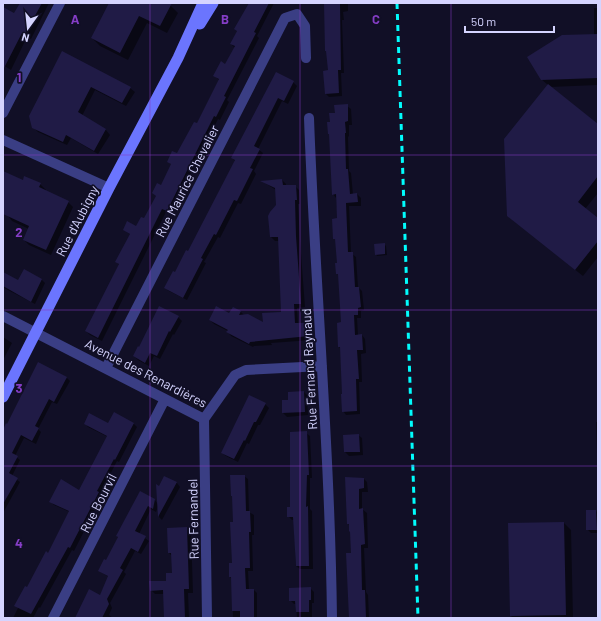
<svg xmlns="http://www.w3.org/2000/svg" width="601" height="621" font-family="Barlow,sans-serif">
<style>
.shadow{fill:#0007}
.building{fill:#201b46}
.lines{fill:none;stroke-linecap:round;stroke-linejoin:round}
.minor{stroke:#3a3e84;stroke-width:10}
.secondary{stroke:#6b75fe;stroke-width:11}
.rail{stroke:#01fcfd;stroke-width:3;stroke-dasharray:6 5;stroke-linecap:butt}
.grid{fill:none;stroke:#843dc5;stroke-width:1;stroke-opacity:0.55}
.labels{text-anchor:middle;stroke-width:3.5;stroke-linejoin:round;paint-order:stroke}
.street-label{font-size:13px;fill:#d5d4ff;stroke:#110f26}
.grid-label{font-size:13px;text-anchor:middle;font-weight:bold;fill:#843dc5;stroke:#110f26;stroke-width:3.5;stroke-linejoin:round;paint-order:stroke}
</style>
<rect width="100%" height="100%" fill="#110f26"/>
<path class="shadow" d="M22 3H49L31 39 27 37 11 70 3 65V8L15 14Z
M110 3H165L170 5 178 13 167 33 147 23 128 60 100 46 92 38Z
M250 3H274L257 36 259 38 227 100 229 102 220 120 218 119 171 214 166 212 102 341 90 335 86 331 119 265 117 262 131 235 124 230 137 227 144 220 157 197 153 193 161 186 172 165 168 161 178 154 197 124 219 80 214 75 226 65 235 48 231 44Z
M325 3H348V11L343 12 344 20H342L344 73H341L342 96 329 97 326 94 329 71Z
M594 8H598V85L550 87 598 125V193L585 209 598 219V257L583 276 516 223 508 216 548 85 541 79 594 35Z
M62 53 130 88 135 92 126 106 95 90 82 116 106 130 110 135 98 154 71 138 67 145 38 132 33 127Z
M276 74 293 82 297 86 288 104 282 101 258 149 263 153 254 171 256 174 241 204 238 203 220 238 218 237 204 262 206 263 187 300 169 291 165 288 189 252 235 161 232 158Z
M347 106 351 109 352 125H349V136L348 137 349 171 351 173 353 195 357 194 361 198V206H349L351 253 356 257 358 287 362 291 364 310 361 311V318H357L358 335H362L365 339 366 353 361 354 362 382H359L360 414 346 415 343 411V395L341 349 339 347 342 323 339 276 337 273 338 263 337 241 334 238 338 219 336 198 333 194 330 135 329 134 331 123 336 114Z
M3 172 23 181 40 184 46 190 45 191 68 202 73 207 51 255 29 245 24 240 29 229 12 221 3 209Z
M282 180 286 184V186H295L299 190 300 204H298L300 240 305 307 297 308 298 324H308L312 328V340L271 343 272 345 254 346 253 347 231 336 228 332V331L214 324 210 320 240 311 244 315 264 323 282 313 279 241H275L271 237 277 205 276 190 262 181Z
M384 244 386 246 387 255 377 256 376 254Z
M24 271 42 280 45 283 35 304 4 288 3 291V273L19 282Z
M178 317 182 321 174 335 173 334 160 359 154 356 149 366 138 360 134 356 140 348Z
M3 337 12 343 3 360Z
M67 378 70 381 57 404 52 402 38 429 41 432 36 444 24 438 15 456 20 460 12 476 20 482 3 513V433Z
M304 392 307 395 308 415 287 417 283 413 289 401Z
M265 404 269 408 260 425H258L249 444 247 443 238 462 226 456 222 453Z
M114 414 134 424 137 427 119 462 117 461 100 494 102 496 74 551 72 550 40 608 39 607 33 618H13L28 588 49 554 70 512 54 505 51 502 79 492 108 437 88 427 85 423 108 425Z
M596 422H598V454L597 453Z
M306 433 310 436 312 478H310V509L312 511 313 569H300L296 566 294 520H292L288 516 291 508Z
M358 435 362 438 363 455 349 456 345 452Z
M244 476 248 479 249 512 254 515V535H252L253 571H248L249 590H254L257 593V618H233L232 579 230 577V564H233L234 523 233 498 232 496Z
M165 477 177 483 180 487 162 520 159 517V504L156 512 151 509 139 534 149 541 141 554 135 551 124 572 126 574 110 603 112 608 109 615 113 618H76L100 596 109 577 99 571 107 561 118 538 117 536 140 492 155 500 158 504 160 487Z
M346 478 364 479 367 482 368 492H362V509L367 513 368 548H364L366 592 368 595 369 618H350L352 554 350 525 348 524Z
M596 511 598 513V533H591L587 529Z
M564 523 571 530 573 618H513L511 616 509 524Z
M187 528 191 532 193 593H188L189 618H165L164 594H155L151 590 167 581 173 574 172 556 169 553Z
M310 588 314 592V603H312V618H297L296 604H294L290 600Z"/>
<path class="building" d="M20 3H42L25 34 22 33 3 70V7L14 13Z
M109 3H172L160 26 139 16 120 53 91 38Z
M249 3H269L254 32 256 33 224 96 226 97 216 117 214 116 167 211 162 209 98 338 85 331 119 264 115 262 130 234 123 230 127 221 136 226 141 217 144 218 156 196 152 193 157 183 161 185 171 164 167 162 172 151 177 153 194 122 197 123 219 79 213 76 221 61 225 64 235 46 230 44 237 31 234 29Z
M324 3H340L341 70H338L339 93 325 94 323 71 328 70 326 51H325Z
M598 34V78L541 80 527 57 562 35Z
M62 51 131 87 122 103 91 87 78 112 106 129 94 151 66 135 63 142 32 128 29 116Z
M276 72 294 81 284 101 278 98 254 146 260 149 250 168 253 169 237 201 234 200 216 235 214 234 201 258 203 259 183 298 164 288 173 271 175 272 186 250 188 251 235 160 231 158Z
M548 84 598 124V176L578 202 598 218V241L575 270 507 216 504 139Z
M348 104V121L345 122 346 133H345L346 169H348L350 194 357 193 358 202 346 203 348 252H353L355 287H359L361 307 358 308V315H354L355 335 362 334 363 350H357L359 379H356L357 411 342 412 341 394H342L340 347H338L337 323 341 322 338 274H336L335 263H337L335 239H333L332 219 337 218 336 194 332 195 329 134H328L327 122H330L329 113H335L334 105Z
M3 171 23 180 24 176 41 183 39 187 69 201 46 250 23 240 29 226 3 214Z
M282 179 283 185H296L297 200H295L296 236 301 304H294L295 323H308L309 336 250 342 249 344 226 332 228 330 209 320 216 306 229 313 233 307 241 311 239 315 248 314 263 322 262 313 281 312 278 237H270L268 216 270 212 276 205 275 188 260 181Z
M385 243V254L375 255 374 244Z
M24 269 42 279 31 302 3 286V272L18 280Z
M159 306 179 316 170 332 169 331 157 356 150 353 145 363 133 356 138 346 139 347Z
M38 362 67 377 54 402 49 399 35 426 39 428 32 441 21 435 12 453 18 456 9 473 18 478 3 504V430L6 423 7 424Z
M304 391 305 412 282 413V400H288V392Z
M249 395 266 403 256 422H254L245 441 244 440 234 459 221 453Z
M114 412 134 423 115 460 114 459 97 491 99 492 70 548 68 547 31 614 14 606 25 586 27 587 46 551 48 553 69 511 49 502 61 479 79 490 107 436 84 424 89 413 108 423Z
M307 431 309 475H307L306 507 308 506 309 566H296L293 517H287V507H290V432Z
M359 434 360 452H344L343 435Z
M230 475H245L246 511H250L251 532H249L250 568H245L246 589H254V618H240V611H232L231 577H229V563H232L230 522H233L232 496H231Z
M164 476 177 482 158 517 156 484 159 486Z
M345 477 364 478V488L359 489V509L363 508 365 544 361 545 362 590H365L366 618H349L346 553H351L350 532 349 531V524H347Z
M140 491 155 499 153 509 148 506 135 531 146 536 138 552 131 548 120 568 123 570 107 599 109 604 102 618H75L89 589 100 595 108 576 98 571 104 559 106 560 118 537 116 536Z
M586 510H596L597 530H586Z
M564 522 566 615 510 616 508 523Z
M187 527 189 589H184L185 618H164L163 590 150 591 149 581H166V573H172L171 553H168L167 528Z
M311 587V600H309V612H296L295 601H289V588Z"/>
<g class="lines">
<path class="minor" d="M3 113 60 3
M309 118C315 285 330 451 332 618
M3 140 109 188
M3 316 204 419 235 375 246 370 322 366
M106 368 285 18 297 14 305 26 306 58
M204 419 207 618
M53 618 165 399"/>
<path class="secondary" d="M200 24 213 3
M3 397 109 188 178 58 203 3"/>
<path class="rail" d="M397 3 418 618"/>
</g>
<path class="grid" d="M150 3V618M300 3V618M451 3V618M3 155H598M3 310H598M3 466H598"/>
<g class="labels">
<g class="street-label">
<text transform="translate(187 181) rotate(-63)" y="5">Rue Maurice Chevalier</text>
<text transform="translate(77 221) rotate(-63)" y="5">Rue d'Aubigny</text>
<text transform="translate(309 369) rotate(-93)" y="5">Rue Fernand Raynaud</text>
<text transform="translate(146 373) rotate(27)" y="5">Avenue des Renardières</text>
<text transform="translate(98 503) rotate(-63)" y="5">Rue Bourvil</text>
<text transform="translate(193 519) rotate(-91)" y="5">Rue Fernandel</text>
</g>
</g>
<g class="grid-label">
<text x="75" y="24">A</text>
<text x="225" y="24">B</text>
<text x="376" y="24">C</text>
<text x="19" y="82">1</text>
<text x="19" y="237">2</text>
<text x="19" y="393">3</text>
<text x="19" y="548">4</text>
</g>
<rect width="601" height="621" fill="none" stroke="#d5d4ff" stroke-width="8"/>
<g transform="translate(28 28) rotate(195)" stroke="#110f26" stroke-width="3" paint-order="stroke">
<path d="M0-3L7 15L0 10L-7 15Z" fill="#d5d4ff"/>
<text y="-6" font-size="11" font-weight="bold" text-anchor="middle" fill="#d5d4ff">N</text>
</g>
<path d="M465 26v6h89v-6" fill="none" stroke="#d5d4ff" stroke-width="2"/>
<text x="471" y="26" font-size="12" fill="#d5d4ff" stroke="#110f26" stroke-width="3" paint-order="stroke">50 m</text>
</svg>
